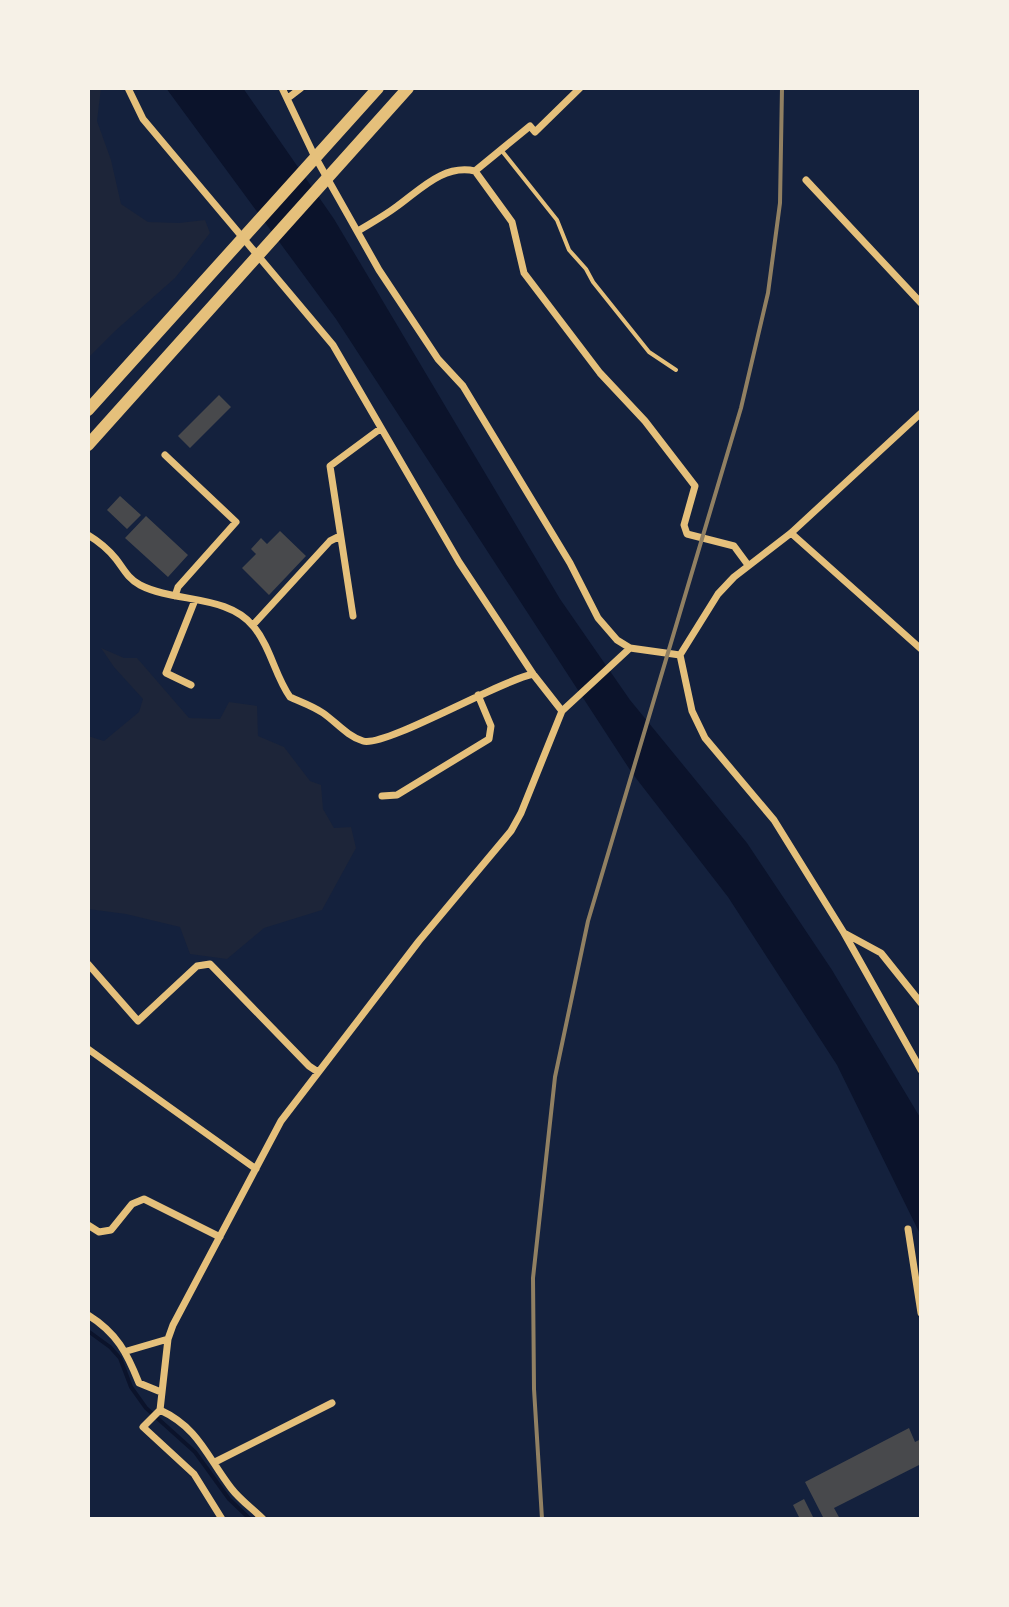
<svg xmlns="http://www.w3.org/2000/svg" width="1009" height="1607" font-family="'DejaVu Sans',sans-serif">
<style>
.green{fill:#1d2539}
.water{fill:#0b132b}
.lines{fill:none;stroke-linecap:round;stroke-linejoin:round}
.stream{stroke:#0b132b;stroke-width:4}
.building{fill:#48494c}
.service{stroke:#e5c07b;stroke-width:4}
.minor{stroke:#e5c07b;stroke-width:7}
.trunk{stroke:#e5c07b;stroke-width:12}
.rail{stroke:#918062;stroke-width:4}
</style>
<rect width="100%" height="100%" fill="#14213d"/>
<path class="green" d="M88 88H101L97 121 111 160 121 204 148 222 179 223 205 220 210 233 175 278 115 331 88 358Z
M101 648 124 658H137L189 718 220 719 229 702 257 706 258 736 284 747 310 781 321 785 323 809 334 828 351 827 356 848 322 910 264 928 227 959 190 954 180 927 126 914 88 909V736L104 741 139 712 143 699 114 667Z"/>
<path class="water" d="M166 88H243L334 219 560 599 630 700 747 843 832 970 921 1119V1236L837 1065 728 897 632 773 336 319Z"/>
<g class="lines">
<path class="stream" d="M88 1331 110 1347 120 1358 131 1387 146 1408 195 1452 229 1499 250 1519"/>
</g>
<path class="building" d="M219 395 231 407 190 448 178 436Z
M120 496 141 515 127 529 107 510Z
M146 516 188 555 168 577 125 538Z
M280 531 306 556 269 595 242 568 256 554 251 549 261 538 267 544Z
M909 1428 915 1442 921 1439V1464L834 1508 840 1519H824L805 1482Z
M804 1499 814 1519H800L793 1505Z"/>
<g class="lines">
<path class="service" d="M502 151 557 220 569 250 586 269 593 282 649 352 676 370"/>
<path class="minor" d="M128 88 143 119 333 345 459 562 533 674 562 711
M282 88 313 153 379 270 438 359 463 386 570 563 598 618 617 640 630 648 680 655 692 711 705 738 774 820 844 933 921 1070
M288 98 301 88
M475 171 512 222 524 273 600 373 645 421 695 486 684 525 687 534 734 546 748 565
M806 180 921 303
M358 231C371 223 384 216 396 207 420 190 443 164 475 171L530 126 535 132 580 88
M165 455 236 522 178 587 175 596
M791 533 921 649
M88 535C98 541 108 549 116 559 123 568 128 579 140 585 175 603 228 594 254 627 271 648 275 676 290 697 301 702 313 706 323 713 336 722 347 736 363 741 384 748 499 681 533 674
M353 616 330 466 380 429
M253 625 330 541 340 536
M680 655 718 594 734 577 791 533 921 413
M191 685 166 673 195 600
M382 796 397 795 489 739 491 726 478 695
M846 934 881 953 921 1003
M88 964 138 1021 197 966 210 964 309 1066 318 1072
M88 1049 256 1169
M88 1225 99 1232 111 1230 132 1204 144 1199 220 1237
M908 1229 921 1313
M88 1315C117 1333 127 1353 139 1383L161 1392
M127 1351 168 1339
M160 1410C199 1428 207 1457 231 1488 240 1500 253 1509 263 1519
M215 1462 332 1403
M222 1519 194 1474 143 1427 160 1410 168 1339 173 1325 281 1121 419 941 511 831 521 813 562 711 630 648"/>
<path class="trunk" d="M88 410 378 88
M88 445 408 88"/>
<path class="rail" d="M542 1519 534 1389 533 1278 555 1077 588 921 741 408 768 293 780 203 782 88"/>
</g>
<rect width="1009" height="1607" fill="none" stroke="#f6f1e7" stroke-width="180"/>
</svg>
